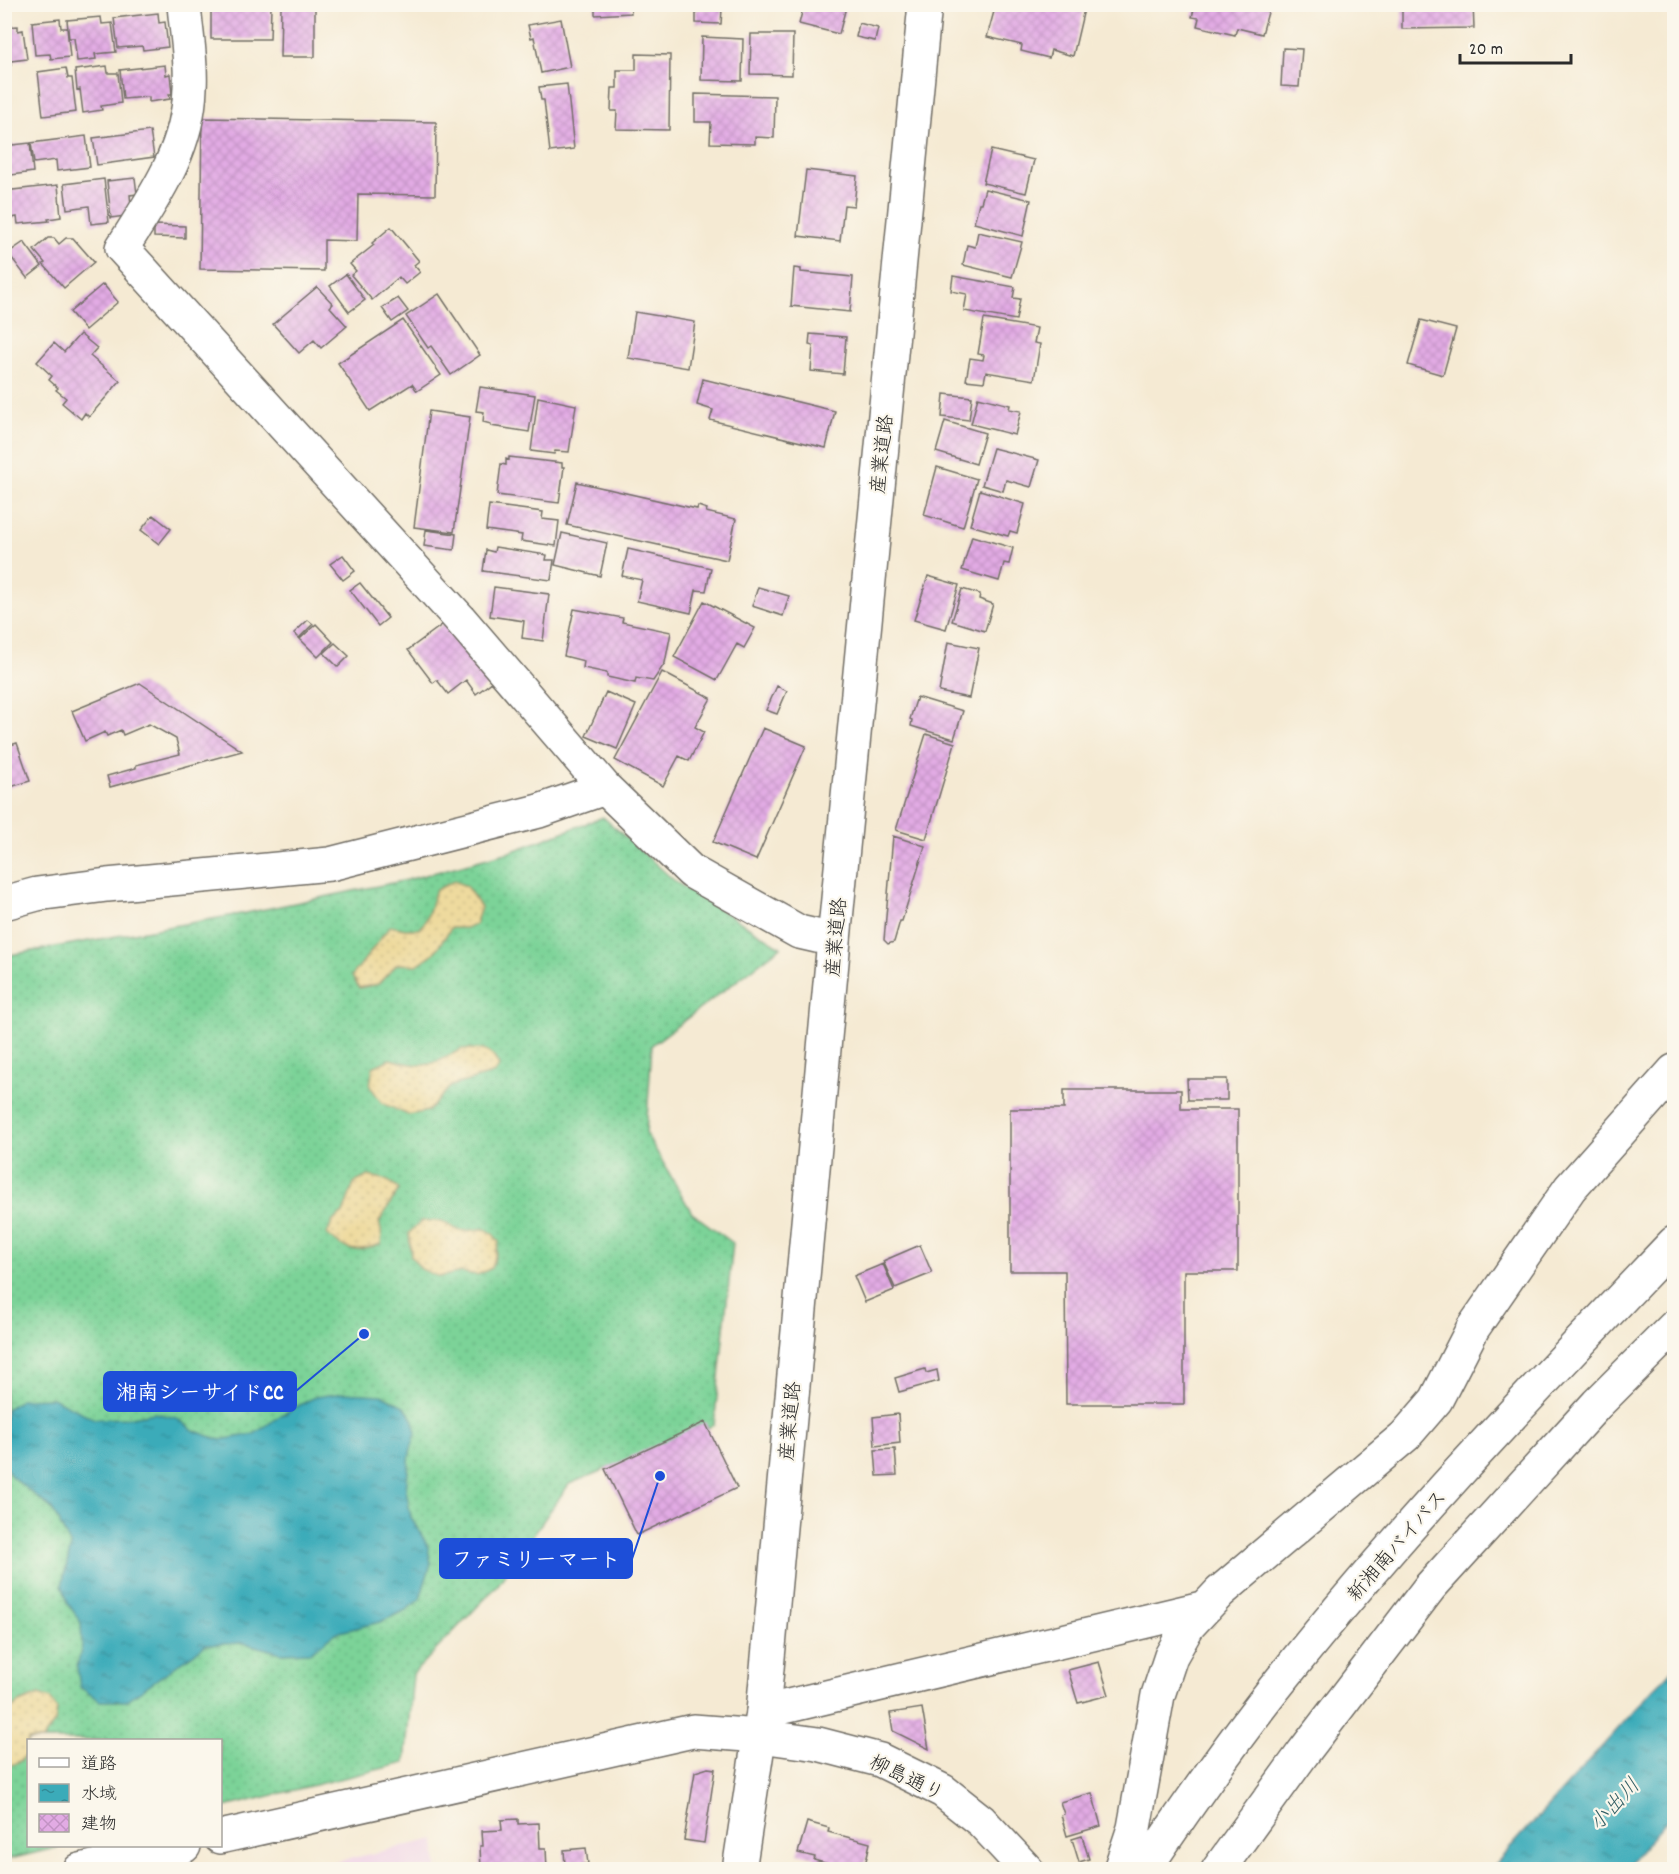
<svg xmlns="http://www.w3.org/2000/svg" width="1679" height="1874" font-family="Dekko,'Klee One',sans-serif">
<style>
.built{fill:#efd0e6}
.grass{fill:url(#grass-dots);stroke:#537f62;stroke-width:1.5}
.sand{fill:url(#sand-dots);stroke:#8c8264;stroke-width:1.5}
.water{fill:url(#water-ripples);stroke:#336b72;stroke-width:1.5}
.building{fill:url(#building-cross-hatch)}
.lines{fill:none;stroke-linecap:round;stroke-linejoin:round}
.minor-casing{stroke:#726e66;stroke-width:36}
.major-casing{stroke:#726e66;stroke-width:36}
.highway-casing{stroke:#726e66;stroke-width:36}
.minor{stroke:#fff;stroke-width:33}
.major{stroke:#fff;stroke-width:33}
.highway{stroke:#fff;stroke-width:33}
.labels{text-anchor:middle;stroke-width:4.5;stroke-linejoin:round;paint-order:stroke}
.street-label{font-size:20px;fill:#2b2b2b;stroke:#fbf7ec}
.water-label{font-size:21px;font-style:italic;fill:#315e64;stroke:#fbf7ec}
.leader{fill:none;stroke:#1d4ed8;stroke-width:2}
.callout-dot{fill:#1d4ed8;stroke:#fbf7ec;stroke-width:2}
.callout{fill:#1d4ed8;stroke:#1d4ed8;stroke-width:2}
.callout-label{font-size:21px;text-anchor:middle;font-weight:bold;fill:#fff}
</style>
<defs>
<pattern id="grass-dots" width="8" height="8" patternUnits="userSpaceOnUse" patternTransform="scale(1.5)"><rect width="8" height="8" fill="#7bd398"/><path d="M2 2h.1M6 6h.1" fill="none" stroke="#6ab583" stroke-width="1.8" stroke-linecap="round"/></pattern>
<pattern id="sand-dots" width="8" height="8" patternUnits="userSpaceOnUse" patternTransform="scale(1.5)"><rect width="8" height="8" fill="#eeda9e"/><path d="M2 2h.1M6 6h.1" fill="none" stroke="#cb8" stroke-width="1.8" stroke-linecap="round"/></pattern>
<pattern id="water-ripples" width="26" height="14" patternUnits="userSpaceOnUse" patternTransform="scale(1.5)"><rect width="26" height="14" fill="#3babb9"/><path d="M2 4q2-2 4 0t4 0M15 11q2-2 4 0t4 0" fill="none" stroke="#328b97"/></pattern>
<pattern id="building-cross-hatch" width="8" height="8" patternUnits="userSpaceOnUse" patternTransform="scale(1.5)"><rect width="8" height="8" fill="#e2abe4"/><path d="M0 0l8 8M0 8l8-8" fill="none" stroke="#c293c4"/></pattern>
</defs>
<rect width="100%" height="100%" fill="#fbf7ec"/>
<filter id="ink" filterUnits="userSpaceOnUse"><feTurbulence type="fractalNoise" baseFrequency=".0167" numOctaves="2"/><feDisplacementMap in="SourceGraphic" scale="12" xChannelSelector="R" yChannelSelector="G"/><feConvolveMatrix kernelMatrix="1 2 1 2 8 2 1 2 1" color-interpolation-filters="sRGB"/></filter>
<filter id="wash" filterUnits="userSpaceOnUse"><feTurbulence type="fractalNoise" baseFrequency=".008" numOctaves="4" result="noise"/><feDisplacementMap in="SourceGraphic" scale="24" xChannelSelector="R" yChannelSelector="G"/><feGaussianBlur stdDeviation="1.35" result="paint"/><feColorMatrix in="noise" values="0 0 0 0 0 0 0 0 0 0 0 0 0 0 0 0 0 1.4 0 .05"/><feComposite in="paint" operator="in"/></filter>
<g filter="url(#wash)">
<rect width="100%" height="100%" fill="#f5ead3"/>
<path class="built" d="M435 1839 437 1869H305Z"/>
<path class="grass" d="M603 817 677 883 781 947 652 1045 646 1133 692 1213 733 1243 714 1425 569 1484 497 1586 413 1674 405 1763 221 1808 220 1740H28V1846H64L5 1860V956L246 913 407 880 510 852Z"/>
<path class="sand" d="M454 881 466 886 481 907 475 925 465 928H451L434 953 417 965 397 964 378 984 359 988 352 976 390 926 405 929H420C430 917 430 904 436 890Z
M462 1049C480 1049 491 1047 499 1066L495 1073 451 1086 428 1111 408 1115 382 1103 370 1086 373 1067 390 1059C428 1070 428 1066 462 1049Z
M368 1176C381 1178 390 1180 399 1189L379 1222 382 1235 381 1244C356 1253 347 1253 327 1234L333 1221 343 1213 354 1183Z
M422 1221C429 1221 439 1220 446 1223 450 1225 453 1228 458 1230 478 1234 484 1219 499 1242L492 1268 477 1275 461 1272 439 1277 421 1269 411 1256 409 1233Z
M39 1695 50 1699 57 1709 55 1722 42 1740H28V1753L20 1761 5 1768V1713L19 1703Z"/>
<path class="water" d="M344 1393 382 1395 404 1406 412 1417 416 1433 410 1452 406 1490 411 1518 427 1544 431 1563 420 1599 406 1610 380 1622 336 1633 311 1652 281 1653 244 1643 206 1645 126 1701H100L80 1687 77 1667 82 1646 81 1623 68 1603 62 1585 71 1546 52 1509 11 1476 5 1466V1410L22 1399 52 1398 95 1419 126 1418 155 1413 176 1418 195 1431 220 1440 254 1434 283 1414 315 1397Z
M1674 1667V1812L1625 1869H1491Z"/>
<g id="blocks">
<path class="building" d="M595 4H630L631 13 595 15Z
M804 4H834L846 7 839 34 799 24Z
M996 4 1085 5 1073 56 1051 50 1049 58 1021 51 1022 45 987 37Z
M1402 4H1473L1474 28 1402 29Z
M1195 5H1270L1262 34 1237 28 1235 35 1197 26 1199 18 1192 17Z
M211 6H271L270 39H211Z
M281 6H315V57H280Z
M696 9H722L721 24 696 23Z
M158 13 159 23 165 22 168 47 143 50 142 46 118 48 114 18Z
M101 17 102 24 112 23 116 52 95 54 96 59 77 61 74 38H69L67 20Z
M60 19 61 28H67L70 57 51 59 50 54 35 55 32 22Z
M561 19 570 67 541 73 534 37 531 38 528 25Z
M859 23 878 28 875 41 856 37Z
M18 26V31L23 30 27 59 11 61V65L5 66V27Z
M751 34H793L792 75 750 74Z
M702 37 743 39 742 81 701 80Z
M1283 48 1302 49 1299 87 1281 86Z
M636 54 670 55 669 130 616 129 617 111H611L612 88H617V70H636Z
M165 65 166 75 170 74 172 94H169L170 99 149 102V97L123 99 120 70Z
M107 66 108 73H118L121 103 101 106 102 110 83 113 80 89 77 90 75 70Z
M66 68 68 78H72L76 112 43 116 38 72Z
M567 84 574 149 550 152 544 100H541L539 87Z
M695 94 775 96 774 138 755 137V144L710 143 711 122H695Z
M202 118 436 122 435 195 358 194 357 241 324 240V271L200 269Z
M150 131 154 157 97 165 93 138Z
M86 136 90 167 57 171 56 160 34 163 31 143Z
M30 143 33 172 4 176V146Z
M991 150 1034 160 1026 193 983 183Z
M806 170 857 176 854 206 844 205 840 241 798 236Z
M135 178 137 194 130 195 132 215 111 218 107 181Z
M104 179 109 222 91 224 89 206 67 209 64 184Z
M58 185 61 217 48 219 49 221 18 224 17 217 7 219 6 208H4V191Z
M985 189 1031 200 1023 236 974 223 979 203H981Z
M154 225 185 226V238L154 237Z
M391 227 419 261 414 265 420 272 405 284 399 277 372 300 351 275 356 271 350 264 374 245 372 243Z
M978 232 1022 242 1012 277 963 265 967 245 975 247Z
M48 238H54L59 244 66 238H73L94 262 64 288 43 264 45 263 34 250Z
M24 242 42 266 27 278 8 253Z
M794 268 801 269V272L853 277 850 312 791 306Z
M346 274 365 300 349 312 330 286Z
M953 276 1015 287 1013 298 1020 299 1016 320 964 311 967 294 951 291Z
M103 284 118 302 85 330 70 312Z
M317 287 333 304 330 307 347 326 321 348 314 340 299 353 273 324Z
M439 294 480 355 451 375 431 346 428 348 406 316Z
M398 298 408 311 392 322 382 308Z
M635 312 695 322 688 368 628 358Z
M984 319 1037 328 1034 343 1040 344 1034 380 986 372 984 382 966 380 970 358 983 360 984 355 978 354Z
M403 320 441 375 417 391 412 384 370 411 338 363Z
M1421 320 1456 329 1443 375 1408 365Z
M80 334 97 348 90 356 120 381 89 417 85 413 81 419 62 403 66 398 56 390 58 388 49 380 52 376 37 362 54 343 64 352Z
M810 334 846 337 843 374 811 371 813 346 809 345Z
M703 379 835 411 826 448 710 420 713 410 697 405Z
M480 387 535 395 529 432 491 426V424L483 422 484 412 476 411Z
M944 394 972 397 969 420 942 417Z
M538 397 576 405 569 452 555 451 554 454 531 451Z
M978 397 1010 405 1009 409 1021 411 1015 435 971 424Z
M429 411 470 417 454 532 414 527Z
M945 421 985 433 976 464 936 452Z
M993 448 1039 460 1031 487 1006 480 1003 491 982 485Z
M509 457 562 463V467H564L559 503 497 495 501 464 506 465V459L509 460Z
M937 467 977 479 963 527 924 515Z
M577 482 697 509 698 506 707 509 706 512 736 519 727 560 567 525Z
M980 490 1025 504 1017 533 1010 531 1008 536 970 525Z
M489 505 543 512 542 519 559 521 556 546 521 541 522 535 486 530Z
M153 515 171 529 159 544 141 530Z
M426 530 456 534 454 550 424 546Z
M562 533 607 543 600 576 555 565Z
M972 536 1013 548 1009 564 1004 563 999 581 962 570Z
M495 547 547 555 546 560H554L551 580 483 571 486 550 494 552Z
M628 549 711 568 706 591 696 590 691 613 637 601 642 580 622 576Z
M343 555 355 571 343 580 330 564Z
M928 576 959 585 946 629 914 620Z
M360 583 388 618 378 626 350 590Z
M494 587 549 594 543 641 522 638 524 621 490 616Z
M758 587 789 596 783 616 752 606Z
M962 589 980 594 979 599 993 604 985 631 952 621Z
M704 601 755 628 744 648 737 644 717 680 674 657Z
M574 609 623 618 622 622 671 632 665 663 653 681 636 678 635 683 607 677V673L583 668 584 661 564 656Z
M450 619 497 678 476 694 466 680 448 694 437 680 433 683 408 650Z
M308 620 313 624 299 638 294 633Z
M316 624 333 642 318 657 300 639Z
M948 642 979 648 969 698 939 692Z
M335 643 349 656 338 667 324 653Z
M662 672 711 698 695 727 704 732 689 761 679 756 663 786 615 760Z
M140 683 242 751 110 787 107 776 136 768V765L180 754 176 739 149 724 123 735 121 730 107 736 105 732 85 741 72 711Z
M777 686 787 691 777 714 766 710Z
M606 692 636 705 617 749 586 736Z
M917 697 963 711 954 739 911 726 912 720 910 719Z
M763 728 806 746 756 860 713 842Z
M926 734 955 743 926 839 896 830Z
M17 743 30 781 4 789V747Z
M893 836 925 846 902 921H900L894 942 888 944 884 940Z
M1187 1079H1227V1100H1188Z
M1064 1090H1181V1109H1238V1271H1184V1404H1066L1065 1271H1010V1109H1064Z
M920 1245 932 1273 895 1288 883 1261Z
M883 1264 894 1290 865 1302 854 1276Z
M925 1369 926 1373 937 1370 939 1381 899 1392 895 1378Z
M898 1414 900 1443 875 1446 873 1417Z
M705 1422 737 1488 637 1535 605 1469Z
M895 1449 897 1475 877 1476 875 1450Z
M1099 1662 1109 1695 1078 1703 1068 1670Z
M922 1708 929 1749 893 1731 890 1713Z
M708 1768 715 1769 704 1843 684 1840 695 1772Z
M1092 1793 1101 1826 1067 1836 1061 1815 1064 1814 1060 1802Z
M518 1819V1824L539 1823 540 1848H546L547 1870H481L480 1846H483L482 1831 502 1830 501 1820Z
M807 1822 829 1828 828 1832 870 1843 864 1870 840 1863 839 1867 814 1860 815 1857 798 1853Z
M1082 1836 1089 1859 1079 1862 1072 1839Z
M586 1848 588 1864 565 1866 564 1850Z"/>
</g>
</g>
<g filter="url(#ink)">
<use href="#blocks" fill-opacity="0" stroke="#726e66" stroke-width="1.5"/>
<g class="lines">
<g class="minor-casing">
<path id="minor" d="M184 4C186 32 192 61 190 88 188 151 154 197 122 248L459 618 605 788
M4 903 37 894 107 885 330 864 539 811 605 788 692 872 799 932 834 940
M763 1712 1206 1607
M220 1837 693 1731 760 1736 818 1744 880 1760 943 1791 981 1821 1027 1870
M80 1870 184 1846
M1120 1870 1134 1828 1158 1695 1171 1656 1188 1626 1220 1592 1405 1436 1436 1400 1473 1328 1570 1188 1674 1071"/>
</g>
<g class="major-casing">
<path id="major" d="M739 1870 763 1712 834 940 925 4"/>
</g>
<g class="highway-casing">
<path id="highway" d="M1144 1870C1189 1803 1235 1737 1285 1675 1406 1523 1541 1383 1674 1243
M1218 1870 1303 1753 1430 1587 1597 1404 1674 1327"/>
</g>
<use href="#minor" class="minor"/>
<use href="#major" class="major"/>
<use href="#highway" class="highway"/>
</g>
</g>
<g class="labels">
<g class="street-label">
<text transform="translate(881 454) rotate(-84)" y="7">産業道路</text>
<text transform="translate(835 937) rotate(-85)" y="7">産業道路</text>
<text transform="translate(789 1421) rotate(-85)" y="7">産業道路</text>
<text transform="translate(1396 1545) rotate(-49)" y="7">新湘南バイパス</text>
<text transform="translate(907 1777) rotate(26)" y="7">柳島通り</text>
</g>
<g class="water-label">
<text transform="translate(1614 1804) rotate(-47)" y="7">小出川</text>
</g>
</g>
<path class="leader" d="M364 1334L296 1391M660 1476L632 1559"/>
<g class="callout-dot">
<circle cx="364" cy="1334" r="6"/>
<circle cx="660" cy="1476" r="6"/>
</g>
<g class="callout">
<rect x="104" y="1372" width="192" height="39" rx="6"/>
<rect x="440" y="1539" width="192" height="39" rx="6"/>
</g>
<g class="callout-label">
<text x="200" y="1399">湘南シーサイドCC</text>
<text x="536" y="1566">ファミリーマート</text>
</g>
<rect width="1679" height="1874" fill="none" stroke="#fbf7ec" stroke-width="24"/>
<rect x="27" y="1739" width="195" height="108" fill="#fbf7ec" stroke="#a8a59f" stroke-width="1.5"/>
<rect x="39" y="1758" width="30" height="9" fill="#ffffff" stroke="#a8a59f" stroke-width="1.5"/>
<text x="81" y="1769" font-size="18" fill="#2b2b2b">道路</text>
<rect x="39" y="1784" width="30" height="18" fill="url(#water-ripples)" stroke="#a8a59f" stroke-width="1.5"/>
<text x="81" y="1799" font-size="18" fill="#2b2b2b">水域</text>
<rect x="39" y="1814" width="30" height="18" fill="url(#building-cross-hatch)" stroke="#a8a59f" stroke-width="1.5"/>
<text x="81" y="1829" font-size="18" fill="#2b2b2b">建物</text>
<path d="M1460 54v9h111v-9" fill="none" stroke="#2b2b2b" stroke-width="3"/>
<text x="1469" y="54" font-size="18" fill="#2b2b2b" stroke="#fbf7ec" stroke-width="4.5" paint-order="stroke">20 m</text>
</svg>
